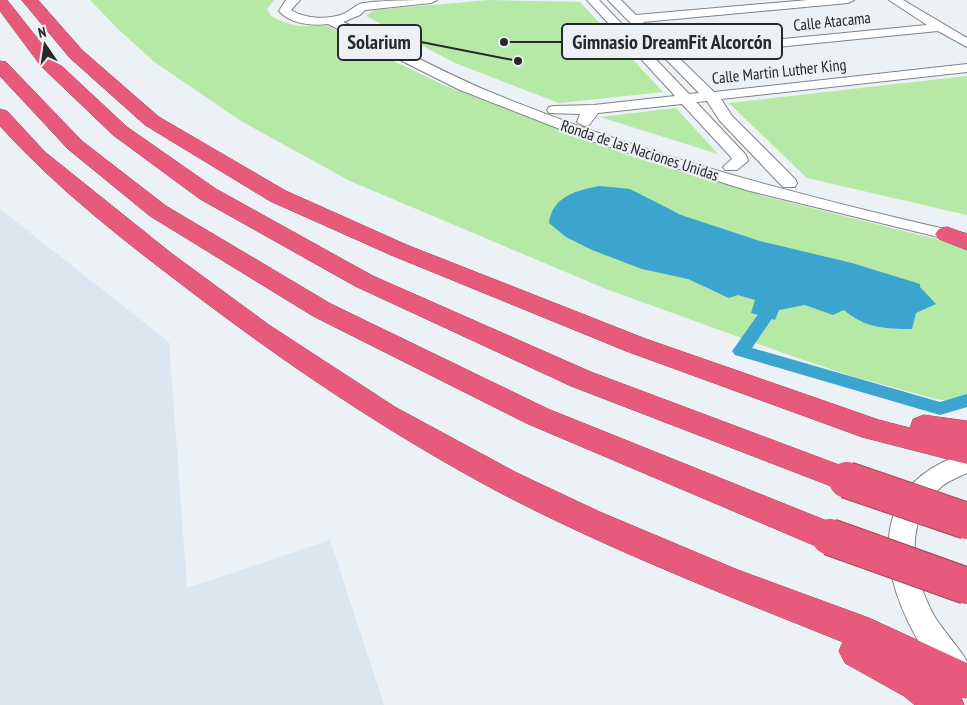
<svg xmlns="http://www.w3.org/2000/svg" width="967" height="705" font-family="'PT Sans Narrow',sans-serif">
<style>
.built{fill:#dbe6f0}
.green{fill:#b6e8a6}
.water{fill:#3ba4cf}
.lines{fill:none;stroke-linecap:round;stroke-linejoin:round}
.canal{fill:#3ba4cf;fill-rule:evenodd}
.minor-casing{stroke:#7f8387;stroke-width:2}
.highway-casing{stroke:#a3485f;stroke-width:1}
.minor{fill:#fff;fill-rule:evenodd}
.highway{fill:#e75a7b;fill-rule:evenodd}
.highway-bridge-casing{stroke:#a3485f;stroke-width:38;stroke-linecap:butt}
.highway-bridge{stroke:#e75a7b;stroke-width:36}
.labels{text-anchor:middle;stroke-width:4.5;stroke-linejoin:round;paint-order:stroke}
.far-street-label{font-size:16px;fill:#26282a;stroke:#ecf1f6}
.leader{fill:none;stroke:#26282a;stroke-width:2}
.callout-dot{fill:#26282a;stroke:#ecf1f6;stroke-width:2}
.callout{fill:#ecf1f6;stroke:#26282a;stroke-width:2}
.callout-label{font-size:20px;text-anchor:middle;font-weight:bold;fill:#26282a}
</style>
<rect width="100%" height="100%" fill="#ecf1f6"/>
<path class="built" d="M0 209 169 342 187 588 330 540 384 705H0Z"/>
<path class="green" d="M90 0H274L267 9 271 16 283 22 298 26H328L383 56 446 86 630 156 764 196 956 244 967 249V404L936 399 851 376 786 354 606 289 350 181 241 121 153 61 118 29Z
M490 0 580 2 663 92 559 103 455 63 366 16 374 10Z
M967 76V215L807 178 729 103Z
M676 108 718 154 600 117Z"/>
<path class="water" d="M600 186 630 189 681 215 760 241 852 263 920 284V287L936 304 916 313 912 329C885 329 865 328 844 310L833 315 805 305 779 310 775 320 751 313 755 300 738 295 729 298 688 279 642 269 592 250 566 237 549 223C552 196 578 190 600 186Z"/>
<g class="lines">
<path class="canal" d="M765 312 771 313 773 317 752 348 940 402 967 394V407L940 415 735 355 732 351 735 347 759 313Z"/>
<g class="minor-casing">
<path id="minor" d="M286 0H300L291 10C305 19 328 20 343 14 351 11 356 4 363 3 388 0 412 0 437 0L431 3 365 10 360 15 343 22C396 45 446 75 500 96 651 157 808 198 967 234V244L746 190 588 140 460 90 328 24C312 26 290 24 279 11Z
M587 0H599L689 94 699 93 608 0H621L636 15 808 0H854L848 3 643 22 671 50 927 25 889 0H903L967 38V47L938 31 678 57 714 92 967 64V72L721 99 732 116 795 179 797 183 795 187H783L720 121 707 101 696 102 746 155 748 161 737 170H725L723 167 732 159 730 156 682 104 598 113 589 125 584 126 577 122 580 114 549 113 547 110 549 107 554 106 594 105 675 96Z
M967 453V473C959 477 947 481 940 488 902 522 912 578 936 619 941 627 966 657 967 662 967 672 967 686 967 697 948 689 935 668 924 650 877 576 864 484 967 453Z"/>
</g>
<g class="highway-casing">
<path id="highway" d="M0 0H7L53 58 127 127 216 189 373 276 591 372 858 472 863 480 858 488 847 492 836 488 571 386 355 286 200 199 113 135 41 66 0 11Z
M22 0H38L82 50 159 117 286 191 407 245 646 339 879 420 910 428 913 419 924 415 967 421V464L862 437 626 351 391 255 270 201 145 125 70 58Z
M0 61 6 62 82 141 166 206 331 304 548 409 842 527 847 537 842 547 830 551 818 547 526 423 313 316 150 216 68 149 0 76Z
M0 109 7 111 45 152 171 253 269 325 395 407 517 473 600 512 738 570 869 618 967 663V698L961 697 964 705H915L904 696 845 663 839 651 843 642C726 595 607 549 495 490 387 432 286 364 189 290 123 240 56 188 0 126Z
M947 227 967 234V250L939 239 935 234 939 229Z"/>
</g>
<use href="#minor" class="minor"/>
<use href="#highway" class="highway"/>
<g class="highway-bridge-casing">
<path id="highway-bridge" d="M847 480 967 521
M830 537 967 586"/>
</g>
<use href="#highway-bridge" class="highway-bridge"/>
</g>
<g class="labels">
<g class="far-street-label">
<text transform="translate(832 21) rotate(-6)" y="6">Calle Atacama</text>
<text transform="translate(779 71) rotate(-6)" y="6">Calle Martin Luther King</text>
<text transform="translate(640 150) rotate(18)" y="6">Ronda de las Naciones Unidas</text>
</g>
</g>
<path class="leader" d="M504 42L562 42M518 61L421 42"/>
<g class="callout-dot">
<circle cx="504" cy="42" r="5"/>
<circle cx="518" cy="61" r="5"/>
</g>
<g class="callout">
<rect x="562" y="24" width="220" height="35" rx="5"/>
<rect x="338" y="25" width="83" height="35" rx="5"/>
</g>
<g class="callout-label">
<text x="672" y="49">Gimnasio DreamFit Alcorcón</text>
<text x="379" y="49">Solarium</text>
</g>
<g transform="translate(45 45) rotate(347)" stroke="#ecf1f6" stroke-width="4" paint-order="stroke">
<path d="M0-4L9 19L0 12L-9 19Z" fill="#26282a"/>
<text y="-8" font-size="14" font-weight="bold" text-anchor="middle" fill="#26282a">N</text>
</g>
</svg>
